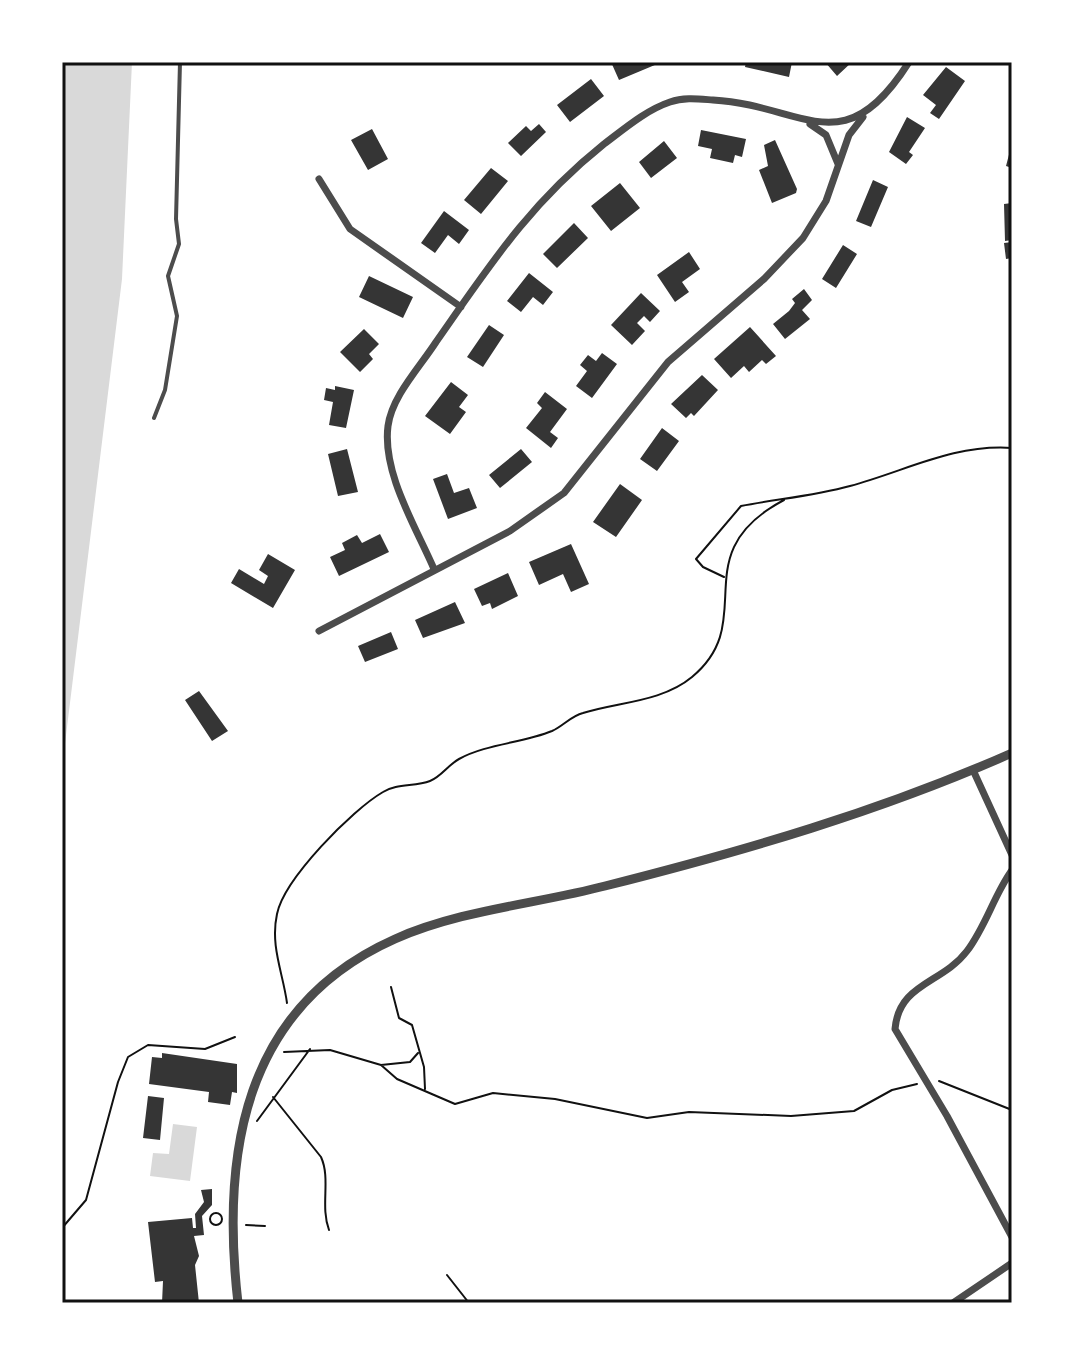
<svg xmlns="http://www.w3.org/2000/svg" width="1074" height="1365" font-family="'Noto Serif',serif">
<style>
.water{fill:#d9d9d9}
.building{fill:#353535}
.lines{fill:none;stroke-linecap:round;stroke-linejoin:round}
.path{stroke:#111;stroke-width:2}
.service{stroke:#4c4c4c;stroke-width:4}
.minor{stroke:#4c4c4c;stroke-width:7}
.tertiary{stroke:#4c4c4c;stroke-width:9}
.neatline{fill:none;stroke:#111;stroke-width:3}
</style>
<rect width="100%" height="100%" fill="#fff"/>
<path class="water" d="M62 62H132L122 279 62 768Z
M173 1124 197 1127 190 1181 150 1176 153 1153 169 1154Z"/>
<path class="building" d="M611 62H662L619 80Z
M746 62H792L789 77 745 67Z
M825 62H852L837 76Z
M946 67 965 81 939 119 930 113 936 105 923 95Z
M591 79 604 96 570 122 557 105Z
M907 117 925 128 909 152 913 155 906 164 889 152Z
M539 124 546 132 521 156 508 143 526 126 531 131Z
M372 129 388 159 368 170 351 140Z
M701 130 746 139 742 157 735 155 733 163 710 158 712 149 698 146Z
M775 140 797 189 796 193 772 203 759 170 768 166 764 145Z
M664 141 677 158 651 178 639 162Z
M1011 147H1012V168L1006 166Z
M491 168 508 181 481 214 464 200Z
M873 180 888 187 871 227 856 221Z
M620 183 640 208 611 231 591 206Z
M1012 203V240L1005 241 1004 204Z
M444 211 469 230 459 244 448 235 435 253 421 243Z
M574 223 588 238 557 268 543 254Z
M1012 242V258L1006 259 1004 243Z
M843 245 857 254 836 288 822 279Z
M689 252 700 269 682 282 689 292 675 302 657 275Z
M529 273 553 292 543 305 533 297 521 312 507 301Z
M369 276 413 297 403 318 359 297Z
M804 289 812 300 802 310 810 319 785 339 773 324 789 311 795 303 792 299Z
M641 293 660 311 650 322 644 316 637 323 645 331 632 345 611 325Z
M489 325 504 335 483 367 467 357Z
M750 327 776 356 766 364 762 360 749 372 744 366 731 378 714 359Z
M364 329 379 344 369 354 373 359 360 372 340 352Z
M602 353 617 364 592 398 576 386 587 371 580 365 588 355 596 361Z
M702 375 718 390 694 416 691 413 686 418 671 404Z
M451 382 468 395 459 407 466 412 450 434 425 416Z
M335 386 354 390 346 428 329 425 333 402 324 400 326 388 335 390Z
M545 392 567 409 550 432 558 438 551 448 526 428 542 408 537 403Z
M662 428 679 441 657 471 640 459Z
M347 449 358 492 338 496 328 454Z
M521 449 532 462 500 488 489 475Z
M447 474 454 493 469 488 477 508 448 519 433 479Z
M620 484 642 500 616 537 593 522Z
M380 534 389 552 339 576 330 557 345 550 342 543 357 535 362 543Z
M571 544 589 584 571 592 563 574 539 585 529 562Z
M268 554 295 570 273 608 231 583 239 569 264 584 268 576 259 570Z
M508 573 518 596 492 609 490 603 482 606 474 589Z
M455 602 465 623 423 638 415 620Z
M391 632 398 649 365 662 358 646Z
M199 691 228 731 212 741 185 700Z
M162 1053 237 1064V1093L232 1092 230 1105 208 1102 209 1092 149 1084 152 1057 162 1058Z
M148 1096 164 1098 160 1140 143 1138Z
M212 1189V1205L202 1216 204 1235 194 1236 199 1256 195 1265 199 1303H162L163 1281 155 1282 148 1222 192 1218 193 1228H196L195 1214 204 1202 201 1190Z"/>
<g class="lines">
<path class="path" d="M724 577 703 567 696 559 741 506C777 499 814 496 850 486 906 471 953 444 1012 448
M391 987 399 1018 412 1025 424 1067 425 1089
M287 1003C283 973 270 946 277 914 284 879 352 810 383 792 397 783 415 787 430 781 441 777 448 765 459 759 486 744 523 743 552 731 563 726 571 716 583 713 618 702 662 702 692 677 761 620 682 554 784 500
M284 1052 330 1050 381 1065 397 1079 455 1104 493 1093 555 1099 647 1118 689 1112 791 1116 854 1111 892 1090 917 1084
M381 1065 410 1062 418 1053
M939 1081 1012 1110
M273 1097 321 1157C331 1179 320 1206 329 1230
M257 1121 310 1049
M210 1219a6 6 0 1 1 12 0a6 6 0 1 1-12 0Z
M246 1225 265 1226
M62 1228 86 1200 118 1082 128 1057 148 1045 205 1049 235 1037
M447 1275 469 1303"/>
<path class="service" d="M154 418 165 390 177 316 168 276 179 244 176 219 180 62"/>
<path class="minor" d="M810 124 826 135 838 164
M319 179 350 229 461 307
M434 569C416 527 382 473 388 426 392 396 420 367 436 342 490 265 529 204 604 144 624 129 646 110 670 102 684 97 699 99 713 100 804 105 843 166 909 62
M319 631 510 531 564 493 668 362 764 279 803 238 826 201 849 135 863 117
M973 770 1012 855
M1012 870C994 895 986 926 967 951 942 984 899 983 895 1029L947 1116 1012 1237
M953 1303 1012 1263"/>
<path class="tertiary" d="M238 1303C221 1155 242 1007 395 939 460 910 536 904 605 886 744 851 881 811 1012 753"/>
</g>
<rect width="1074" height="1365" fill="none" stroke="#ffffff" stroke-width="128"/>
<rect x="64" y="64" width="946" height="1237" class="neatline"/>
</svg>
